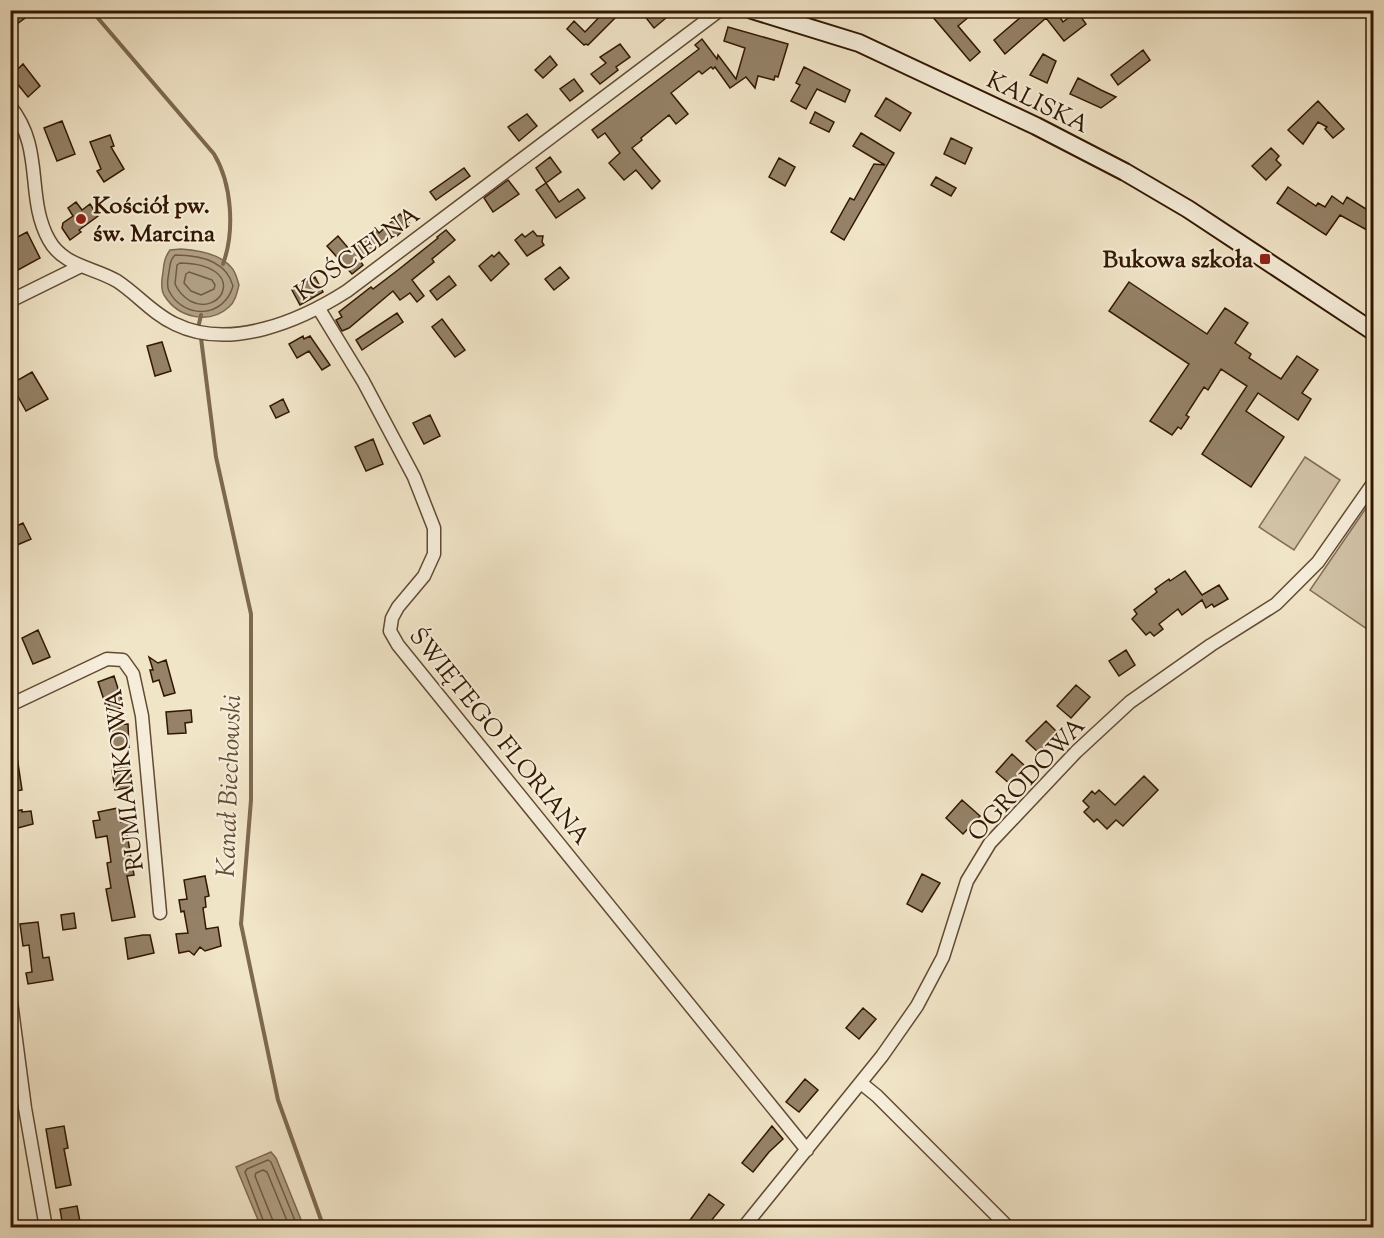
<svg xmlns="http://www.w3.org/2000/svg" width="1384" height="1238" font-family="'Sorts Mill Goudy',serif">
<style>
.green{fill:#d1c2a6;stroke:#826c53;stroke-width:1.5}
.water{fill:#b09f84;stroke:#7e694f;stroke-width:1.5}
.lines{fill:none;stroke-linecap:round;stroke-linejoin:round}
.shore{stroke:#715b42;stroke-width:1.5}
.stream{stroke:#7e694f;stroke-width:4}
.building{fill:#958268;stroke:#321700;stroke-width:1.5}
.minor-casing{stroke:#624a32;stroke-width:15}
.secondary-casing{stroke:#321700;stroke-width:20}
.minor{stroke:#f6eedb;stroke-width:12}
.secondary{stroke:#f6eedb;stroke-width:16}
.poi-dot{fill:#8f2418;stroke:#f6eedb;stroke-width:2}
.labels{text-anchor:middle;stroke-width:4.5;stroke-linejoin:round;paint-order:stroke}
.street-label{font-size:24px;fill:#321700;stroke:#f6eedb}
.poi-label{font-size:24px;font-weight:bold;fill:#321700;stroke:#f6eedb;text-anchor:start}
.water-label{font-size:26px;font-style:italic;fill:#644d35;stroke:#f6eedb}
</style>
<rect width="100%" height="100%" fill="#f1e5c8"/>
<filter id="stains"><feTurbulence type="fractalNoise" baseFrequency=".00333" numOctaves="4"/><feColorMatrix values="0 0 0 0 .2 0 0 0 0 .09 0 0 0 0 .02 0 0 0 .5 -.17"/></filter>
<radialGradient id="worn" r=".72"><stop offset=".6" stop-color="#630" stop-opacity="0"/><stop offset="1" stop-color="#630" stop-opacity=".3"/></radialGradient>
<path class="green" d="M1305 457 1340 480 1294 550 1259 527Z
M1373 498V633L1310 590Z"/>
<path class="water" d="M181 249C196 250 220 254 231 267 236 272 237 279 239 285 237 293 235 302 229 307 209 325 178 318 164 295 160 288 162 279 163 272 164 262 165 257 170 250Z
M271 1152 276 1158 304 1227H261L236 1167Z"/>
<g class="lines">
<path class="shore" d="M175 255C198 255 226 260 233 286 224 318 184 320 169 291 166 285 168 278 169 272 170 265 170 260 175 255Z
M180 263C249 264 223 318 190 301 184 297 178 291 175 284L177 265Z
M189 272 212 280 215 285 214 289 201 295 191 291 184 283 186 274Z
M266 1228 245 1172 247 1169 268 1160 271 1162 298 1228
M273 1228V1221L255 1176 256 1173 263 1170 267 1172 290 1228"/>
<path class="stream" d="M91 10 214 154C232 184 235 231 223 264
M199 324 201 315
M201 338 216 457 251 614V800L241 924 278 1100 324 1228"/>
</g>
<path class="building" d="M20 10H36L10 29V17Z
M606 10H623L588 45 586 44 584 45 567 29 574 21 585 32Z
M640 10H660L666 18 654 28Z
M939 10H977L958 26 980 52 970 61 932 16Z
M1029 10H1055L1063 22 1077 11 1086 24 1064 41 1046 18 1005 54 994 40Z
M728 27 788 44 778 77 775 76 774 80 758 76 755 88 746 77 730 88 715 67 713 69 711 67 702 74 699 71 671 93 688 114 676 124 669 115 641 138 642 140 632 148 660 181 652 189 636 170 624 180 609 163 620 153 605 133 598 138 592 130 699 49 695 45 702 39 717 59 718 55 736 79 745 48 724 41Z
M620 44 630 57 616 67 618 70 600 84 591 74 606 63 600 57Z
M1143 50 1150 60 1118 85 1111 75Z
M1043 54 1056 61 1047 83 1030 75Z
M550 56 557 65 543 78 535 70Z
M23 64 40 86 28 97 11 76Z
M804 67 850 90 845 102 817 89 806 109 791 101 800 85 796 83Z
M1078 78 1101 90 1116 97 1101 108 1070 94Z
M574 79 583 91 570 101 560 89Z
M886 98 911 113 900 131 875 116Z
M1318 101 1344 129 1333 138 1325 129 1327 127 1318 122 1303 144 1288 130Z
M815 112 834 122 829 132 810 123Z
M527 114 537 126 519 141 508 127Z
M62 121 75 154 57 161 44 128Z
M861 133 894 153 844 240 831 232 850 198 854 200 874 164 885 165 853 146Z
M110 135 114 146 111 147 124 169 104 182 97 171 101 169 90 142Z
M951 138 972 148 965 164 944 154Z
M1271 148 1279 156 1276 160 1281 165 1266 180 1252 166Z
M550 157 561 172 546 183 536 168Z
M779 158 795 167 785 186 769 177Z
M464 168 470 176 436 200 430 192Z
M936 177 956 188 951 196 931 185Z
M508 180 519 194 493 212 484 198Z
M546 183 559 202 578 189 585 198 556 218 536 190Z
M1288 187 1316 206 1318 203 1325 207 1332 196 1343 204 1347 197 1374 214V234L1340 215 1326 235 1277 203Z
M76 202 82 210 90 204 98 216 79 230 81 232 70 240 62 228 63 223 73 216 68 208Z
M400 214 410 224 397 236 395 234 360 261 363 265 352 274 327 246 338 236 349 249 375 228 379 233Z
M446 230 455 240 432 259 434 262 412 280 424 296 417 302 410 293 400 300 393 291 349 328 342 331 336 320 342 317 339 312 371 287 373 289 398 270 438 238 437 237Z
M533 231 537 236H543L542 242 544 245 527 256 515 240 522 234 525 237Z
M27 232 40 258 18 270 10 256V241Z
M499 252 509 264 491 281 479 266 492 255 494 257Z
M560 267 569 278 554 290 545 279Z
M449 276 456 285 437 300 430 291Z
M315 277 323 292 300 305 292 290Z
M1129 282 1207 334 1225 308 1248 323 1235 343 1251 354 1249 358 1281 379 1297 356 1318 370 1302 393 1311 399 1298 420 1258 393 1246 411 1284 437 1251 487 1202 454 1247 386 1221 369 1208 390 1204 387 1186 415 1189 417 1181 429 1178 427 1172 435 1150 421 1189 364 1109 311Z
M397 313 403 322 362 350 356 340Z
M442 319 465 350 455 357 432 327Z
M303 336 304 339 310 336 330 365 322 370 309 351 297 358 289 344Z
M162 342 171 371 155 376 147 346Z
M32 372 48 399 26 411 11 384Z
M283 399 289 412 276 418 270 406Z
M430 415 440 436 424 444 413 423Z
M373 439 383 464 366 471 355 447Z
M23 523 31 539 10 548V529Z
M1185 571 1202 595 1219 585 1228 599 1214 607 1212 604 1206 608 1202 600 1182 615 1178 609 1159 624 1163 629 1154 636 1150 632 1146 635 1132 619 1137 614 1134 610 1157 592 1155 589 1169 579 1170 581Z
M38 630 50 657 33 664 22 638Z
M1126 650 1135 665 1119 676 1109 661Z
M149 657 158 663 166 660 175 693 164 696 159 680 153 682 150 670H153Z
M114 676 124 707 110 712 109 704 106 706 98 682Z
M1076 685 1090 697 1071 718 1057 706Z
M191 710 192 722 185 723 186 733 168 734 166 712Z
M1046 721 1056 731 1039 753 1026 741Z
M128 724 129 748 113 749 111 725Z
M16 750 22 790 10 792V751Z
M1012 754 1025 766 1010 784 996 772Z
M128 759 133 787 115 790 112 770 119 769Z
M1144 776 1158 790 1123 826 1116 820 1107 829 1097 819 1094 822 1084 812 1089 807 1083 801 1092 791 1095 794 1099 790 1115 805Z
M962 800 980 816 963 834 946 818Z
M118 808 121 822 133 820 135 833 127 834 134 875 127 876 135 917 112 921 106 889 111 888 107 863 111 862 107 836 96 838 93 821 100 820 98 812Z
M22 810V812L31 811 33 824 10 830V812Z
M922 874 940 883 922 912 907 904Z
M205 876 209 896 205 897 206 907 203 908 206 929 218 927 221 946 205 951 200 947 194 955 189 951 179 953 176 934 188 933 184 911 181 912 179 900 187 899 184 880Z
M74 913 76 928 63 930 61 915Z
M38 922 43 958 49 957 53 980 28 984 26 973 32 972 29 945 23 946 20 924Z
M143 935H150L154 953 128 959 125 938Z
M863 1008 876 1019 859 1039 846 1028Z
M805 1079 818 1090 799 1112 786 1102Z
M64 1126 68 1148 64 1149 71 1185 56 1188 46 1129Z
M772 1126 783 1139 769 1152 753 1172 742 1163Z
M709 1194 724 1205 706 1227H685Z
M77 1206 81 1227H63L60 1209Z"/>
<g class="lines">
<g class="minor-casing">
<path id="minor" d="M10 106C45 149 25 197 49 240 63 266 93 267 117 281 137 294 153 314 175 324 230 351 300 321 347 291L720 10
M10 301 81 266
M319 309 363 381 414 477 434 528V554L424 576 398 607 392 618 390 631 398 645 807 1150
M10 705 107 659 123 660 133 674 142 716 160 913
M10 994 25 1108 46 1228
M861 1083 877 1096 1009 1228
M743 1228 882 1056 917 1006 943 957 967 881 990 843 1076 752 1130 702 1211 645 1276 604 1318 562 1374 482"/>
</g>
<g class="secondary-casing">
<path id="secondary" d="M752 10 859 43 1036 126 1125 172 1188 209 1374 332"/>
</g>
<use href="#minor" class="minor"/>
<use href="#secondary" class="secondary"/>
</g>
<g class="poi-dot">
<circle cx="81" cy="219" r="6"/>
<rect x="1259" y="253" width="12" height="12" rx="3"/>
</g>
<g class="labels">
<g class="street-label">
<text transform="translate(1038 102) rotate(26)" y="8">KALISKA</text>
<text transform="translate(357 253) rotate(-35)" y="8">KOŚCIELNA</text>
<text transform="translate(500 736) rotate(51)" y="8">ŚWIĘTEGO FLORIANA</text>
<text transform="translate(1026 779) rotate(-47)" y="8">OGRODOWA</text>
<text transform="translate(124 780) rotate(-97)" y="8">RUMIANKOWA</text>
</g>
<g class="poi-label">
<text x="93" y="213">Kościół pw.<tspan x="93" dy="28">św. Marcina</tspan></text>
<text x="1253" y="267" text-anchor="end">Bukowa szkoła</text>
</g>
<g class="water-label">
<text transform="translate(228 786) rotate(-88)" y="9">Kanał Biechowski</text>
</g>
</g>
<rect width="1384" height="1238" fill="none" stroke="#f1e5c8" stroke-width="36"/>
<rect x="12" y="12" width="1360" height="1214" fill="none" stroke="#321700" stroke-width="3"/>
<rect x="18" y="18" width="1348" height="1202" fill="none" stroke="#321700" stroke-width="1.5"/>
<rect width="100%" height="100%" filter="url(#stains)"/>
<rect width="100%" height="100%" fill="url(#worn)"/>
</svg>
